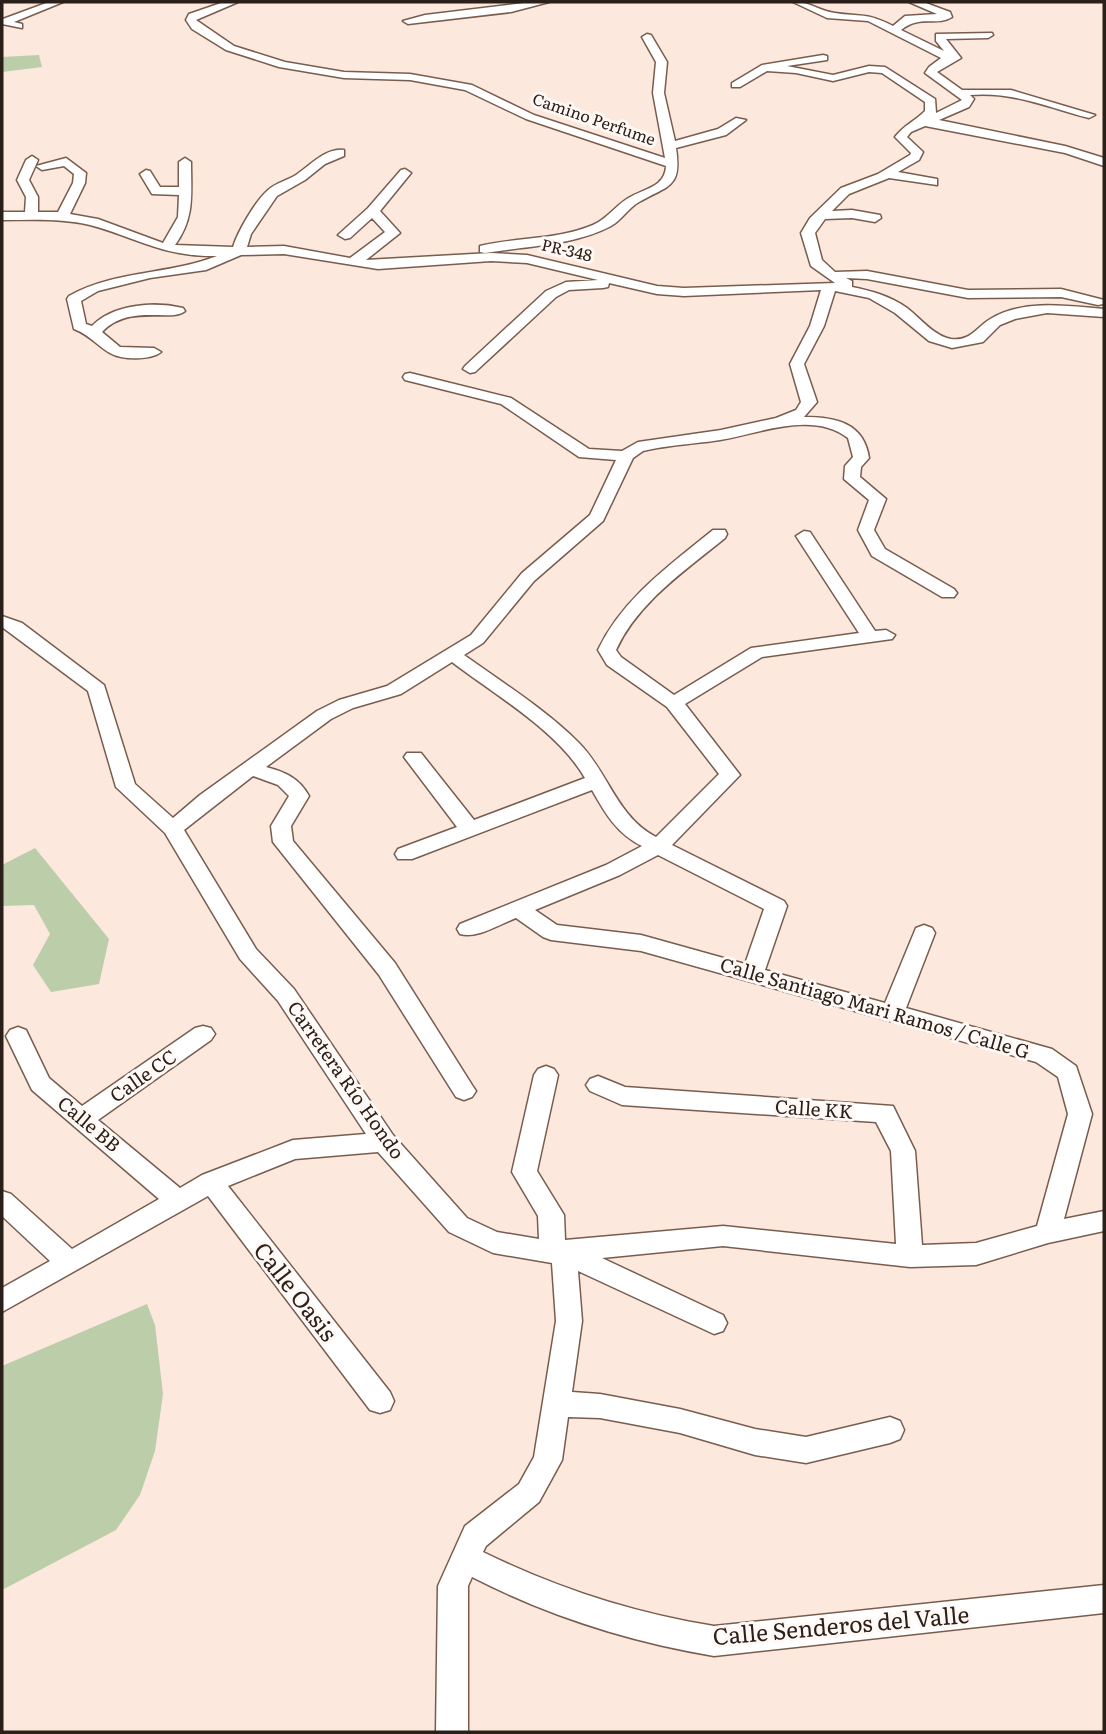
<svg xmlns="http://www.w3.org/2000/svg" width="1106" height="1734" font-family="Literata,serif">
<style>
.green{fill:#bccdaa}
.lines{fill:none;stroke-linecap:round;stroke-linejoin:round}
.minor-casing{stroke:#785d4e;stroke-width:3}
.minor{fill:#fff;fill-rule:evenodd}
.labels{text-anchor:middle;stroke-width:6;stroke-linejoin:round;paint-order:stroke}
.far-street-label{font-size:16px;fill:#2b2019;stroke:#fff8f5}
.street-label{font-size:19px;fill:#2b2019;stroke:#fff8f5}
.near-street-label{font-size:23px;fill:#2b2019;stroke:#fff8f5}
</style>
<rect width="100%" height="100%" fill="#fce8dd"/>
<path class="green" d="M39 55 42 67 2 72V57Z
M35 848 109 939 99 984 51 992 33 965 50 934 34 905 2 906V865Z
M147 1304 155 1325 163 1394 155 1451 140 1495 116 1530 2 1590V1366Z"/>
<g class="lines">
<g class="minor-casing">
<path id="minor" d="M49 2H63L14 22 22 24V28L2 24 3 19Z
M224 2H238L196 20 234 46 285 62 344 72 410 74 472 85 534 115 665 158 653 93 656 62 642 37 647 34 651 35 667 62 664 93 675 141 718 129 736 118 746 120 726 135 676 148C682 188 669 185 639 202 628 208 622 220 611 226 573 246 526 246 485 253L480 252V246C517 237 558 240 593 225 609 218 617 203 632 196 647 188 665 186 666 166L526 119 465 90 410 80 344 78 279 67 226 50 192 29 186 20 189 14Z
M532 2H549L511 12 408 24 403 21 425 15Z
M793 2C809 1 819 11 835 13 861 17 866 12 893 26L905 16 937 14 909 2H923L950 12 952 17C936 27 921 14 901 30L944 51 936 41V34L992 33 993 35 988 38 946 39 961 58 937 72 962 90H1011L1095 115 1089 118C1050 108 1012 91 970 95L974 99 969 107 939 120 1065 146 1104 158V166L1065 153 925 126 911 132 907 137 923 152 919 160 898 172 937 179V185L889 178 849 194 832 211 852 210 880 215 881 218 875 222 852 218 825 219 815 233 822 260 835 272 867 271 968 290 1061 289 1104 300 1103 304 1098 305 1061 297 968 298 867 279 846 278 852 281V287C872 291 890 296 907 308 920 318 934 336 951 339 971 342 977 326 992 318 1025 299 1068 306 1104 309V317L1047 313 1015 319 1000 325 983 342 952 348 929 341 895 313 869 298 835 291 824 326 804 364 817 402 804 417C836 417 864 423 869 458L861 467 860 477 886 499 874 530 885 549 954 589 957 593 954 597H942L872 556 858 530 869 500 844 479 845 466 853 457 848 438C812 410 758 434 720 440 694 444 668 445 643 451L633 458 603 521 534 581 483 643 464 655C503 683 545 709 579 743 608 772 617 817 656 837L719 774 667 707 607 665 598 650C622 599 670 565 713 530H725L727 534 725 538C686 570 638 602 616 650L621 657 674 695 751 648 859 633 796 536 804 531 810 532 875 631 886 630 895 635 892 639 762 657 685 704 740 775 672 845 784 901 787 906 765 970 885 1003 916 928 924 925 932 928 935 933 906 1008 1052 1049 1076 1066 1092 1114 1064 1219 1104 1211V1231L1048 1243 976 1265 910 1267 723 1246 602 1258 723 1315 727 1323 723 1331 714 1334 578 1271 582 1321 572 1392 600 1394 680 1409 755 1429 806 1437 890 1417 900 1421 904 1430 900 1439 890 1443 806 1463 755 1455 680 1433 600 1418 568 1417 562 1460 539 1502 486 1546 483 1552C556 1588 633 1613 714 1626L1104 1585V1613L714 1656C630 1642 548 1616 472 1577L468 1586V1732H436L438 1586 465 1526 519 1484 534 1457 556 1321 552 1263 493 1253 449 1232 378 1152 295 1159 228 1186 390 1392 394 1401 390 1410 380 1413 370 1410 208 1196 2 1312V1288L50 1261 2 1216V1191L11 1194 72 1249 159 1199 32 1090 6 1036 10 1030 18 1027 26 1030 49 1078 82 1106 195 1028 203 1026 211 1028 215 1034 211 1040 98 1120 180 1188 202 1175 293 1140 366 1134 278 1001 240 959 165 833 116 787 88 691 2 627V616L22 623 104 685 135 784 173 818 200 795 317 711 339 700 387 686 471 635 522 573 590 515 616 460 579 457 501 404 405 380 403 377 405 374 410 373 511 398 589 449 622 451 638 442 721 430 776 418 796 410 801 402 790 364 810 326 821 290 684 296 657 294 609 283 608 287 603 288 569 290 556 297 475 372 470 373 463 369 465 366 546 291 566 282 598 280 527 263 491 261 378 269 284 254 241 255 206 270 150 278 98 291 81 301 86 324 92 326C113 304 154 301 183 308L185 311C171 323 130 303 102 332L120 347 154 348 161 352C152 360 123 360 112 354 99 348 92 336 74 329L67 299 69 296C115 270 169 275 217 256 163 257 138 238 90 225 61 218 31 220 2 220V212H25L26 197 17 180 26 160 32 156 38 160 29 180 38 197V212H58L73 183 74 174 64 166 42 170 36 166 66 158 86 173 85 183 70 214 98 219 163 243 178 217 179 195 152 194 140 174 146 170 150 171 160 187H179V162L185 158 191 162C191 194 195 218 175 245L233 247C238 231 255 202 267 191 275 183 288 180 296 175 311 165 325 148 344 150V156L325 164 305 180 277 196 251 234 247 247 284 246 350 258 385 232 372 218 350 238 345 239 338 235 368 208 401 170 405 169 411 173 380 211 400 233 366 260 491 253 527 255 657 286 684 288 835 283 811 266 801 233 810 218 841 188 878 174 910 155 911 153 895 137C903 126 915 121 925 111V102L882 73 869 72 833 81 796 73 767 71 740 87H732V83L762 65 823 55 827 56V60L787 66 833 75 869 66 885 67 935 99 936 113 962 100 925 73 929 67 941 58 868 21 827 18ZM452 662C495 695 558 731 585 778L474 820 421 753H407L404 757 407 761 457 827 398 849 395 854 398 859H412L592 790C605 813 617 834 642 846L606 865 460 924 457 929 460 934C477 939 500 924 516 918L543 937 551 940 641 951 1036 1062 1058 1077 1068 1114 1037 1226 976 1243 922 1245 915 1151 893 1106 625 1087 598 1076 590 1079 586 1085 590 1091 622 1105 876 1122 891 1151 896 1244 723 1226 565 1240 564 1215 537 1171 558 1075 554 1069 546 1066 538 1069 534 1075 512 1172 538 1216 539 1239 497 1232 467 1218 393 1135 294 989 256 949 184 830 253 776 278 785 289 796 271 826 273 842 379 975 456 1097 464 1100 472 1097 476 1091 472 1085 395 963 293 841 291 826 309 796C299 778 285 772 266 767L331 719 353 708 401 694ZM658 855 764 909 745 964 641 935 557 925 535 910 620 875Z"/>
</g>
<use href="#minor" class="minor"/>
</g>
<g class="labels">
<g class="far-street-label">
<text transform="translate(594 119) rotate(19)" y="6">Camino Perfume</text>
<text transform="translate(567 250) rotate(13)" y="6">PR-348</text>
</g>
<g class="street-label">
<text transform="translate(875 1008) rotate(16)" y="7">Calle Santiago Mari Ramos / Calle G</text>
<text transform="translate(143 1076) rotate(-35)" y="7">Calle CC</text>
<text transform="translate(346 1080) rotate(55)" y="7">Carretera Río Hondo</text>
<text transform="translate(814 1109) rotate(4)" y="7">Calle KK</text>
<text transform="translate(89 1124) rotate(40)" y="7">Calle BB</text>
</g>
<g class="near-street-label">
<text transform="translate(295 1292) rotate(52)" y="8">Calle Oasis</text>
<text transform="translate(841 1626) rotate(-5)" y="8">Calle Senderos del Valle</text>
</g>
</g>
<rect width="1106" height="1734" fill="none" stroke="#2b2019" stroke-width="7"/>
</svg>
